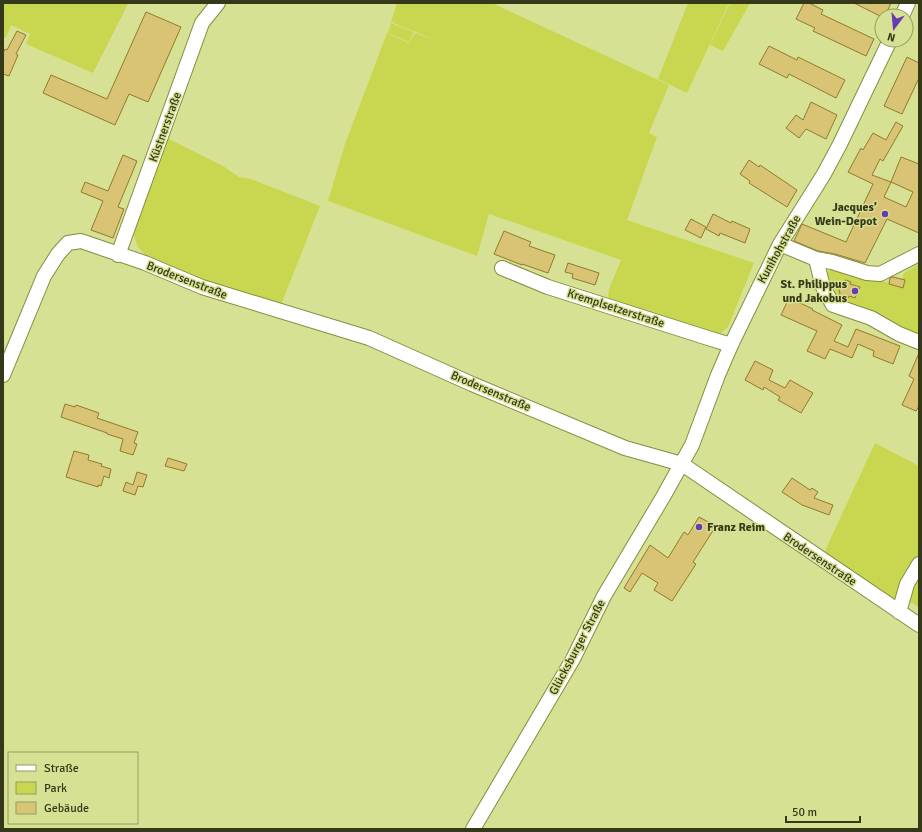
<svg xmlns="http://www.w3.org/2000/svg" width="922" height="832" font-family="Signika,sans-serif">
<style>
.green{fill:#c9d750}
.building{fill:#d9c475;stroke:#907b2a;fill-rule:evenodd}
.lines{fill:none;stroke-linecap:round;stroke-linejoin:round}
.minor-casing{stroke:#848d40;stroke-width:16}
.minor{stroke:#fff;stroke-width:14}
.poi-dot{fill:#663cb4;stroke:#d7e193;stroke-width:1.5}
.labels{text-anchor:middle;stroke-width:3;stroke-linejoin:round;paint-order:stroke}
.street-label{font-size:12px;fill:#353919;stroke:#d7e193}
.poi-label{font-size:12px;font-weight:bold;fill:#353919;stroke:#d7e193;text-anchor:end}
</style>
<rect width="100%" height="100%" fill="#d7e193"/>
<path class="green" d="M3 3H127L128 4 93 73 26 44 30 34 11 25 6 38 3 37Z
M397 3H492L669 85 649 133 657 137 627 220 754 263 728 327 719 335 610 301 608 297 609 289 621 260 489 214 477 256 328 201 345 144 387 33 409 43 415 33 435 40 391 22Z
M688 3H729L687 93 658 79Z
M730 3H750L723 51 710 45Z
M391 23 414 32 409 42 388 33Z
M167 138 223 166 239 177 251 179 320 206 281 305 252 299 149 259 138 247 133 233Z
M919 264V337L837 303 825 283 829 269 834 266 889 283 891 276 902 279 904 273Z
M875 443 919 466V554L908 572 900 592 895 598 887 600 823 555Z
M919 571V608L913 603H908L910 586Z"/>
<path class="building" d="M804 3H809L823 10 821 14 874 39 866 56 813 31 815 28 796 19Z
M854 3H891L885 16H882V17Z
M146 12 181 27 148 102 129 94 115 125 43 93 51 75 107 99Z
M17 31 26 35 16 54 18 55 9 76 3 74V53L5 49 7 50Z
M769 46 797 60 798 57 845 80 836 98 789 74 787 78 759 64Z
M907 57 919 63V78L902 114 884 106Z
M811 102 837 115 826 139 806 129 799 138 786 128 796 115 803 120Z
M896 122 903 126 883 161 880 159 872 175 891 182 901 157 919 164V233L887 219 865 263 835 254 818 251 794 241 802 224 846 242 873 184 848 172 861 148 863 150 873 133 886 140ZM891 182 913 192 906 207 884 197Z
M123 155 137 161 118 207 124 209 113 238 91 230 103 201 81 192 85 182 108 191Z
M749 160 759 167 760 165 797 190 787 207 749 183 750 181 740 174Z
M713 214 731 223 732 221 750 229 745 243 720 233 719 236 706 229Z
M691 219 706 227 701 238 685 230Z
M504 231 531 242 529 246 555 255 548 273 522 264V265L494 254Z
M568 263 599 273 595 285 572 278 573 274 565 272Z
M893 277 905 280 903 288 889 284 890 278Z
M846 280 851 282 850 284 860 287 855 298 849 296 847 300 839 298 840 293 838 287 840 284Z
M789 298 813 309 812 310 842 325 834 341 848 347 856 329 900 346 893 364 873 356 874 351 858 344 852 358 830 349 825 359 807 351 817 331 781 315Z
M919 353V406L916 411 902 405 914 379 909 376Z
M755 361 773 370 769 380 785 388 790 380 813 393 801 413 778 400 780 397 764 387 763 390 745 380Z
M65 404 75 407 76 405 99 413 97 418 138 432 134 443 137 444 133 455 120 451 123 439 107 434V433L61 417Z
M74 451 89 455 88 460 102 464 101 466 111 469 109 478 104 476 101 486 98 485V487L66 477Z
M168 458 187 464 184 471 165 466Z
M137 472 147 475 143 487 138 486 135 495 123 491 126 482 133 485Z
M792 478 810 490 812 488 818 492 814 498 833 505 829 515 802 505 782 492Z
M699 517 716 526 693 562 696 564 672 601 654 590 658 583 642 573 630 592 624 588 650 545 668 558 684 532 688 535Z"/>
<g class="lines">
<g class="minor-casing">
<path id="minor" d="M902 16 908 3
M780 244 816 259 832 262 867 273 880 274 919 254
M118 255 202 23 218 3
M816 259 823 287 833 305 871 318 899 334 919 342
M502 268 548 287 708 338 731 345
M3 375 44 276 58 254 68 243 81 241 145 263 202 287 369 338 472 384 625 448 682 464 919 625
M899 612 907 584 919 564
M473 829 573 659 604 596 663 497 692 445 718 375 731 345 780 244 824 174 840 144 890 40"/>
</g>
<use href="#minor" class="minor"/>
</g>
<g class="poi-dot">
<circle cx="885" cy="214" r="4"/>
<circle cx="855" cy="291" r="4"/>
<circle cx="699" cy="527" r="4"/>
</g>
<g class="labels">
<g class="street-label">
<text transform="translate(165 127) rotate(-70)" y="4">Küstnerstraße</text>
<text transform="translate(779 249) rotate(-61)" y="4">Kunihohstraße</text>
<text transform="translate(187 280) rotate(21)" y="4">Brodersenstraße</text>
<text transform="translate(616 308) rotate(18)" y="4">Kremplsetzerstraße</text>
<text transform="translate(491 391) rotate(23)" y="4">Brodersenstraße</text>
<text transform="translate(820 559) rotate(34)" y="4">Brodersenstraße</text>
<text transform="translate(577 647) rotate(-62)" y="4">Glücksburger Straße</text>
</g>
<g class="poi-label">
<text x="877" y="211">Jacques’<tspan x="877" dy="14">Wein-Depot</tspan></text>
<text x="847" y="288">St. Philippus<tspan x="847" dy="14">und Jakobus</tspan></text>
<text x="707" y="531" text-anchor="start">Franz Reim</text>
</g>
</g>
<rect width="922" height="832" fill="none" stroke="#353919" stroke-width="8"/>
<rect x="8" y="752" width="130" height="72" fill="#d7e193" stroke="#969e62"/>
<rect x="16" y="765" width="20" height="6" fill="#ffffff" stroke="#969e62"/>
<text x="44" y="772" font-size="12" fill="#353919">Straße</text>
<rect x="16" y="782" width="20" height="12" fill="#c9d750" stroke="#969e62"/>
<text x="44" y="792" font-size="12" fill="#353919">Park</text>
<rect x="16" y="802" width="20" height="12" fill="#d9c475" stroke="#969e62"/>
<text x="44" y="812" font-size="12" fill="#353919">Gebäude</text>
<g transform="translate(894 28) rotate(196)"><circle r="19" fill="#d7e193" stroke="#969e62"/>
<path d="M0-3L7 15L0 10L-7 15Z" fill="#663cb4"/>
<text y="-6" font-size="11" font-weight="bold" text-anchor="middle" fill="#353919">N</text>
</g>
<path d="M786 816v6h74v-6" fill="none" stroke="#353919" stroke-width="2"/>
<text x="792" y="816" font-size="12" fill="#353919" stroke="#d7e193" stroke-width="3" paint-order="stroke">50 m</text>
</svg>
